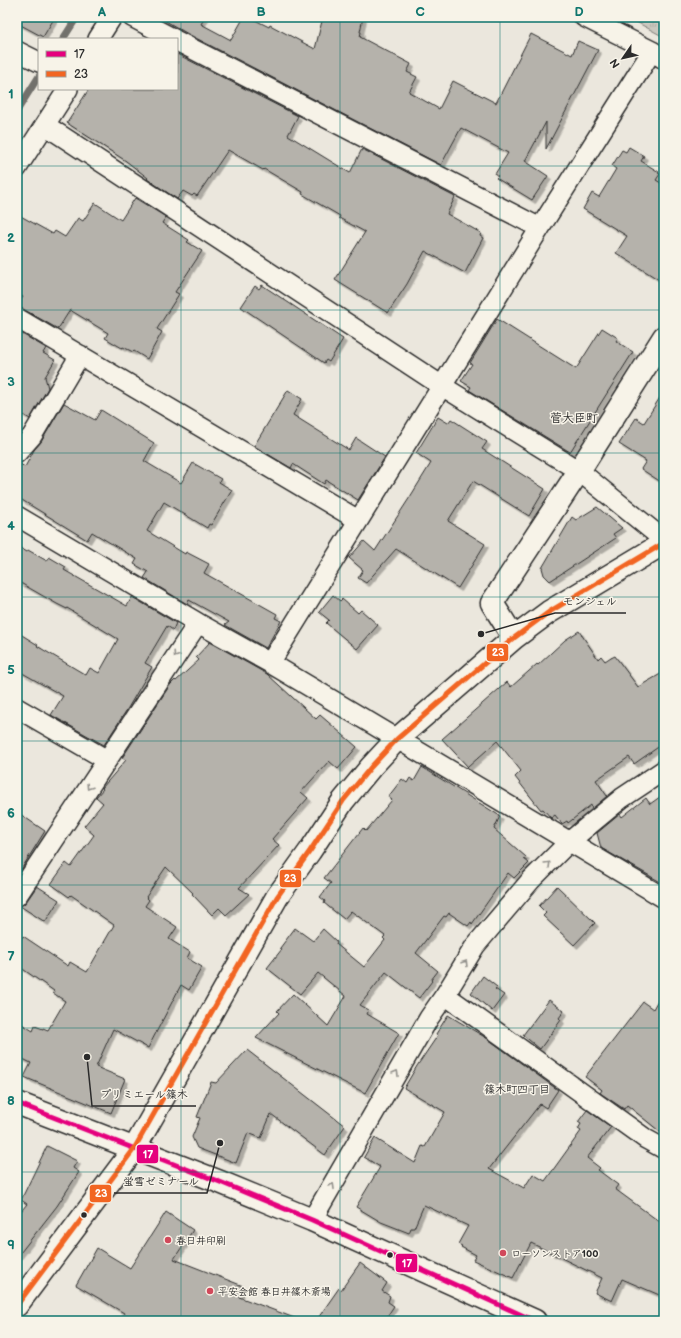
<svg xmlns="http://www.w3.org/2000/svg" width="681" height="1338" font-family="'Balsamiq Sans','Klee One',sans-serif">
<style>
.grass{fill:url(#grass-tufts);stroke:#7b7a75}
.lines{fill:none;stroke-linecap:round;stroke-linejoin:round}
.stream{stroke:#72716c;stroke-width:7}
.building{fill:#b5b2ab;stroke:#2b2b2b;filter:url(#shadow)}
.minor-casing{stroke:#2b2b2b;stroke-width:22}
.tertiary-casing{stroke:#2b2b2b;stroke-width:25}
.secondary-casing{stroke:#2b2b2b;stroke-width:25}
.minor{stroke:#f7f3e8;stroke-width:19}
.tertiary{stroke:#f7f3e8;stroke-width:22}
.secondary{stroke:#f7f3e8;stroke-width:22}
.bus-1-casing{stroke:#f7f3e8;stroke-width:8}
.bus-2-casing{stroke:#f7f3e8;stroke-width:8}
.bus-1{stroke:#e5007d;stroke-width:5}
.bus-2{stroke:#f26522;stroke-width:5}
.oneway{stroke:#918f8a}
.grid{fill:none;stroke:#0f766e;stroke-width:1;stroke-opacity:0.55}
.bus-dot{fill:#2b2b2b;stroke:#f7f3e8;stroke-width:1.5}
.poi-dot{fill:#d1495b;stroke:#f7f3e8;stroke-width:1.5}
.labels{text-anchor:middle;stroke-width:3;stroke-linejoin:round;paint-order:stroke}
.poi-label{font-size:10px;font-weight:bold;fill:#2b2b2b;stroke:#f7f3e8;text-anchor:start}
.neighbourhood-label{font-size:11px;font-weight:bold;fill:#2b2b2b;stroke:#f7f3e8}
.quarter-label{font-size:12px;font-weight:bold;fill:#2b2b2b;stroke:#f7f3e8}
.leader{fill:none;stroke:#2b2b2b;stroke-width:1.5}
.callout-dot{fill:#2b2b2b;stroke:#f7f3e8;stroke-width:1.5}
.callout-label{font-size:11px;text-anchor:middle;font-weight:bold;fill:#2b2b2b;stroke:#f7f3e8;stroke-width:3;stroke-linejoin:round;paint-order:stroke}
.line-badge{stroke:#f7f3e8;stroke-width:1.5}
.badge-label{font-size:11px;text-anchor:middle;font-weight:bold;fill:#fff}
.neatline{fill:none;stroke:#0f766e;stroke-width:1.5}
.grid-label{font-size:13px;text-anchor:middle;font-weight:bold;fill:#0f766e}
</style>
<defs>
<pattern id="grass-tufts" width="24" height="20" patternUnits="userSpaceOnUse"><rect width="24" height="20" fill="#cbc8bf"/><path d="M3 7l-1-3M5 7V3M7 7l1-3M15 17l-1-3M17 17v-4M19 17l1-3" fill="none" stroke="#aeaca4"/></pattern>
<filter id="shadow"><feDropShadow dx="3.5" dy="3.5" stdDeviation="0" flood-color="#0004"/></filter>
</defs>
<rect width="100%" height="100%" fill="#ebe7dd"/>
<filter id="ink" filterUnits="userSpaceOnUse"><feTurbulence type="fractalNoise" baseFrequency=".025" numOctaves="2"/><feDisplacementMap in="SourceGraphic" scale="8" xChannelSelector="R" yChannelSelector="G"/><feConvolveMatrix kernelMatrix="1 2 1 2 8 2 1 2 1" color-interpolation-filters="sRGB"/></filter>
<g filter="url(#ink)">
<path class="grass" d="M627 17H664V37Z"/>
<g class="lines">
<path class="stream" d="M63 39 77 17
M17 111 39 76"/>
</g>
<path class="building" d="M17 17H55L43 37 17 23Z
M159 17H205L201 24 231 40 244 17H249L269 27 270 25 315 49 323 17H363L360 32H361L360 37 411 64 407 72 417 77 409 92 439 109 453 81 496 103 531 34 572 55 578 41 598 50 546 149V122L525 161 548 176 532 200 496 178 498 176 495 174 508 153 461 128 441 165 188 34Z
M177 54 298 116 288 135 350 173 362 149 455 197 447 214 481 233 480 236 483 238 465 273 425 251 407 284 388 313 335 280 365 232 339 218 340 216 302 194 303 192 264 169 263 170 228 150 197 196 194 194 192 196 183 191 177 199 147 179 148 178 126 161 67 123 89 89H177Z
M629 147 644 156 641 161 659 172 658 173 660 174 656 180 664 185V283L616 253 627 236 583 209 592 193 599 197 616 169 612 166 622 150 626 152Z
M135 198 166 217 162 223 189 240 187 242 202 251 175 292 179 294 157 329 162 332 147 359 134 351 133 352 123 347 122 348 105 338 108 333 70 310 58 329 23 309 17 307V305L23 297 17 293V214L53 234 55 231 65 237 78 218 83 221 95 203 121 220Z
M262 285 343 339 329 362 326 360 324 363 241 307 255 286 259 289Z
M497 319 576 369 602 328 618 338 616 341 633 352 570 452 469 390 471 387 461 381 472 364 470 363Z
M17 331 46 348 43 353 55 360 45 377 48 388 30 419 17 411Z
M288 390 302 399 293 415 349 450 356 438 385 457 358 500 326 480 324 484 293 464 291 468 254 446Z
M664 391V484L641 469 646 461 619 444 636 418 644 423Z
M64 403 95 420 101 410 154 443 144 461 181 483 193 463 221 479 219 482 232 490 211 525 209 524 207 528 164 502 147 531 185 554 186 552 209 564 204 573 277 614 275 618 281 621 266 648 225 625 229 622 189 600 187 604 144 578 148 572 134 564 137 559 92 532 87 540 17 497V464H20L25 467 34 450 41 442Z
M438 417 448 423 451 419 487 442 482 449 545 489 529 516 473 481 448 521 485 544 458 588 396 549 366 583 358 578 363 570 349 558 364 541 375 551 410 497 431 463 416 453Z
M597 507 622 528 613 534 616 538 550 581 544 575 542 568 572 517 576 520Z
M17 546 27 552 28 550 47 561 49 557 66 567 64 570 127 606 132 597 176 623 173 630 167 626 145 663 152 667 128 708 104 745 51 715 63 696 17 670V632L38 645 37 646 86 675 90 668 99 673 118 639 67 608V609L57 604 17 581Z
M333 595 340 601 342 599 358 613 361 610 378 625 357 649 326 623 329 620 319 612Z
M579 631 598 659 601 656 605 661 611 657V658L615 656 638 687 664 672V743L634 764 629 757 596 780 607 796 592 809 591 805 568 823 567 821 562 824 555 815 551 818 543 809 541 810 515 777 521 771 497 741 468 767 442 739 507 682 511 687 537 664 538 665 565 640Z
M210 642 267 674 316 719 320 715 357 747 338 769 329 761 301 792 308 798 272 839 279 845 239 888 249 894 226 915 219 908 212 915 192 894 193 893 166 867 146 897 149 900 145 906 177 927 169 939 190 952 187 958 202 967 189 990 181 985 148 1048 113 1029 96 1067 125 1079 111 1113 24 1077 31 1063 17 1056V1021L33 1031 35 1026 43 1029V1028L48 1030 65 1001 53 993 54 991 17 965V945L23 936 68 966 70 962 87 972 114 925 71 895 69 897 51 884 66 863 71 867 94 835 84 826 103 803 96 797 103 789 102 788 126 760 122 758 170 685 175 680 176 681 199 660 196 657Z
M422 767 500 816 494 829 526 857 524 859 529 863 514 878 508 873 472 924 471 922 468 926 449 913 446 917 444 916 416 953 438 971 431 980 432 981 419 998 386 972 360 1005 369 1010 367 1014 399 1033 365 1093 256 1038 279 1013 277 1011 293 994 328 1026 346 996 318 973 300 994 267 968 282 949 280 948 295 928 313 941 323 929 337 942 336 944 364 967 385 940 383 938 385 936 351 911 344 919 324 903 325 901 320 897 331 883 324 878 363 828 366 831 392 800 388 797 402 779 407 783 410 778 414 781Z
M664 794V884L601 848 597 833 620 814 622 817 646 798 650 804Z
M17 812 45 831 17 876Z
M37 886 59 900 45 922 20 906 26 902Z
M557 886 595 923 574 945 543 916 546 913 539 906Z
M483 976 497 987 495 989 504 995 492 1011 471 993Z
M664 989V1135L627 1105 624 1109 600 1093 602 1090 601 1089 585 1077 643 1002 653 1009Z
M549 1000 564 1011 559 1018 561 1020 540 1049 523 1035Z
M448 1015 488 1039 558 1090 546 1108 540 1104 489 1169 524 1188 533 1174 545 1181 581 1131 578 1129 581 1124 578 1122 587 1110 611 1127 587 1158 600 1168 598 1170 618 1185 615 1189 664 1225V1297L622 1279 612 1301 595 1293 602 1278 531 1243 513 1278 473 1260 476 1255 461 1247 462 1246 458 1244 468 1226 424 1205 414 1228H411L409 1233 381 1222 356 1207 380 1167 364 1157 375 1138 415 1163 422 1146 425 1147 445 1112 404 1088 417 1066 438 1035 436 1034Z
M247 1050 345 1126 325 1155 271 1114 261 1138 248 1133 236 1163 197 1148 192 1137 200 1118 197 1117 211 1082 216 1083Z
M47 1146 77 1161 73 1168 79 1172 57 1206 17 1257V1216L27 1204 21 1200Z
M166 1212 193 1230 174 1259 243 1286 239 1297 297 1319V1321H120L124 1313 76 1285 97 1248 130 1268Z
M360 1263 387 1283 382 1291 390 1296 388 1302 394 1306 384 1321H316L339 1288 341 1290Z"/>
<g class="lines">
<g class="minor-casing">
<path id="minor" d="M132 17 174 39
M584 17 652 51 664 59
M98 39 112 17
M177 41 540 228
M17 51 39 62
M45 125 442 386 579 471 664 540
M17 168 68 89
M17 318 358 520
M17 453 32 436 80 355
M17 516 198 623 270 663 664 898
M270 663 540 228 652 51
M17 708 107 760
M17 896 198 623
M445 995 646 1139 664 1149
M312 1220 429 1018 445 995 475 946 531 880 570 841 622 798 664 770"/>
</g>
<g class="tertiary-casing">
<path id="tertiary" d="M514 638 492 603 579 471 664 337
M17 1305 134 1149 277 897 310 851 343 801 371 767 397 739 514 638 549 612 664 543"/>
</g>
<g class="secondary-casing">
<path id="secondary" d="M17 1103 220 1182 312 1220 535 1321"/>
</g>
<use href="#minor" class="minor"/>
<use href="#tertiary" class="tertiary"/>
<use href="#secondary" class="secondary"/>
<g class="bus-1-casing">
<path id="bus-1" d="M17 1103 220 1182 312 1220 535 1321"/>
</g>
<g class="bus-2-casing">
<path id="bus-2" d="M17 1305 134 1149 277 897 310 851 343 801 371 767 397 739 514 638 549 612 664 543"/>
</g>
<use href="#bus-1" class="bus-1"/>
<use href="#bus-2" class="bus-2"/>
</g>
<defs><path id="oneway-chevron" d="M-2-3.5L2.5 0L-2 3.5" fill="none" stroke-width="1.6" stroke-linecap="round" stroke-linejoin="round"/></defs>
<g class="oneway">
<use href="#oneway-chevron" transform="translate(176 655) rotate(124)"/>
<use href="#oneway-chevron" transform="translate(89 787) rotate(123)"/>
<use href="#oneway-chevron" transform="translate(548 864) rotate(-45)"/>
<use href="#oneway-chevron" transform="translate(465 963) rotate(-58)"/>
<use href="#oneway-chevron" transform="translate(396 1073) rotate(-60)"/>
<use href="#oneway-chevron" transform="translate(332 1186) rotate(-60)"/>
</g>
</g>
<path class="grid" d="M181 17V1321M340 17V1321M500 17V1321M17 166H664M17 310H664M17 453H664M17 597H664M17 741H664M17 885H664M17 1028H664M17 1172H664"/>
<g class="bus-dot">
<circle cx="84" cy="1215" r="3.5"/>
<circle cx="390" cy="1255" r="3.5"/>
</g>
<g class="poi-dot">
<circle cx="168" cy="1240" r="4"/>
<circle cx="503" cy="1253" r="4"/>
<circle cx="210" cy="1291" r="4"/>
</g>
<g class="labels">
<g class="poi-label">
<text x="176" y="1244">春日井印刷</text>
<text x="511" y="1257">ローソンストア100</text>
<text x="218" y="1295">平安会館 春日井篠木斎場</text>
</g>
<g class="neighbourhood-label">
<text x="517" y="1093">篠木町四丁目</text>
</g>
<g class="quarter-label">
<text x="574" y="422">菅大臣町</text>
</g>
</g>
<path class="leader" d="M481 634L555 613H626M87 1057L92 1106H196M220 1143L207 1193H114"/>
<g class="callout-dot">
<circle cx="481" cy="634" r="4"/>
<circle cx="87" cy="1057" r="4"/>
<circle cx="220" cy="1143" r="4"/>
</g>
<g class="callout-label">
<text x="590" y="605">モンシェル</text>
<text x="144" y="1098">プリミエール篠木</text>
<text x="161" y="1185">蛍雪ゼミナール</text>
</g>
<g class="line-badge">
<rect x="486" y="643" width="23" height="19" rx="4" fill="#f26522"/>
<rect x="279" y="869" width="23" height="19" rx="4" fill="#f26522"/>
<rect x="136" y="1144" width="23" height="20" rx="4" fill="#e5007d"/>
<rect x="89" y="1184" width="23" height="19" rx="4" fill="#f26522"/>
<rect x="395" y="1253" width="23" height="20" rx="4" fill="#e5007d"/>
</g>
<g class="badge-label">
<text x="498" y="656">23</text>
<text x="290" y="882">23</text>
<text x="148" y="1158">17</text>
<text x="101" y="1197">23</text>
<text x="407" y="1267">17</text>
</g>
<rect width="681" height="1338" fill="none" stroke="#f7f3e8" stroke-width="44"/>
<rect x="38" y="38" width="140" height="52" fill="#f7f3e8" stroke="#a5a39c"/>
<rect x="46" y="51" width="20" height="6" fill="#e5007d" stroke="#a5a39c"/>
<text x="74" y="58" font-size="12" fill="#2b2b2b">17</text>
<rect x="46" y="71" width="20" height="6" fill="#f26522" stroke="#a5a39c"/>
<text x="74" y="78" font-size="12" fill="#2b2b2b">23</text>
<g transform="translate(623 58) rotate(236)" stroke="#f7f3e8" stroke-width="3" paint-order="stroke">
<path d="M0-3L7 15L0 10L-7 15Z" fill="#2b2b2b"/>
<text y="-6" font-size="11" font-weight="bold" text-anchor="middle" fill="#2b2b2b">N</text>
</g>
<rect x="22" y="22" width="637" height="1294" class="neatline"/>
<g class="grid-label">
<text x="102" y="16">A</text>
<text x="261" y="16">B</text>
<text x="420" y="16">C</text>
<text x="579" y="16">D</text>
<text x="11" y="98">1</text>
<text x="11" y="242">2</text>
<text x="11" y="386">3</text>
<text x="11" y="530">4</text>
<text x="11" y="674">5</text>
<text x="11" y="817">6</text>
<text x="11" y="961">7</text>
<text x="11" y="1105">8</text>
<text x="11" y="1249">9</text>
</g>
</svg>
